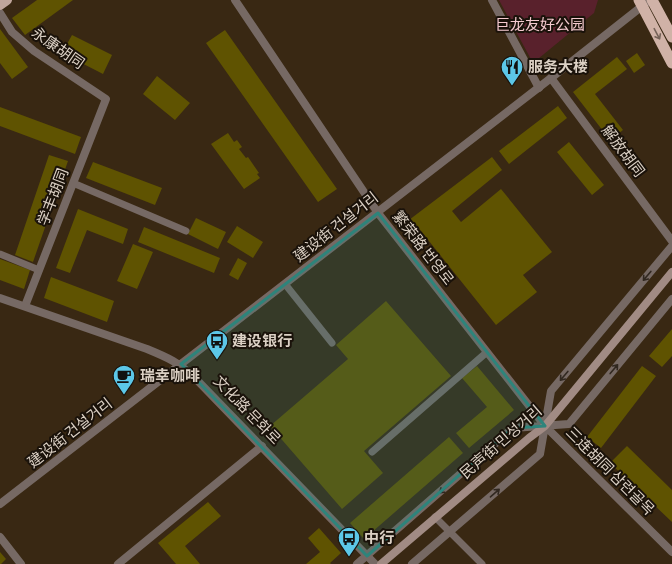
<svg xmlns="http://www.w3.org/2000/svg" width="672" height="564" font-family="'Sofia Sans Condensed','Noto Sans SC','Noto Sans KR',sans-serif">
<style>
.green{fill:#59212c}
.building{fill:#5f5301}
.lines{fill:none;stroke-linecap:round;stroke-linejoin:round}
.service{stroke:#766964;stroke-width:7}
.pedestrian{stroke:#766964;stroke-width:8}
.minor{stroke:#766964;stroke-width:8}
.tertiary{stroke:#766964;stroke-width:8}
.secondary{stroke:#a18b84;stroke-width:8}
.primary{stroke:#c1a69c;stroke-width:10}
.trunk{stroke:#d0b2a7;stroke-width:11}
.oneway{stroke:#756258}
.oneway2{stroke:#312820}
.marked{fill:#2e847b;fill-opacity:0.2;stroke:#2e847b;stroke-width:3;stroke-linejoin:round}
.labels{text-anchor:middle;stroke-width:4;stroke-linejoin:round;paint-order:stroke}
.park-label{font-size:15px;fill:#f5cacf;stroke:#1a120a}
.street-label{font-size:15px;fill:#dbd0c4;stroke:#1a120a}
.poi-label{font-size:15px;font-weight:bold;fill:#dbd0c4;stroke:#1a120a;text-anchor:start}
</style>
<rect width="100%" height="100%" fill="#392813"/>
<path class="green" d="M499 0H598L594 13 533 63Z"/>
<path class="building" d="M37 0H73L25 35 12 18Z
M0 29 28 67 12 79 0 63Z
M225 30 337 189 318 202 206 43Z
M72 35 112 55 103 74 62 53Z
M637 53 645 65 634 73 626 61Z
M617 57 627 69 595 94 623 130 610 140 573 92Z
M157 76 190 103 175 120 143 94Z
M558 106 567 118 509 164 499 151Z
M0 107 81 137 75 154 0 126Z
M228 133 234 142 237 140 242 147 239 149 246 158 248 157 259 173 257 174 260 178 244 189 211 144Z
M569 142 604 185 592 195 557 152Z
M49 155 68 161 33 262 15 255Z
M492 157 502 170 452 211 461 222 501 189 552 252 523 275 537 292 496 325 417 226 415 228 409 220Z
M93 162 162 188 155 205 86 178Z
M78 209 128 229 123 244 87 230 70 273 56 268Z
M196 218 226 232 218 249 188 234Z
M237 226 263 242 253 258 227 242Z
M144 227 220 258 214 273 138 242Z
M133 244 153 252 137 289 117 281Z
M238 258 247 263 238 280 229 275Z
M0 259 30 270 24 289 0 280Z
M51 277 114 301 107 322 44 298Z
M386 301 451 376 364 451 383 473 342 509 270 426 348 359 336 345Z
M672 329V356L662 367 649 356Z
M477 366 514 410 469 448 456 433 487 407 462 378Z
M642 366 656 376 601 448 587 437Z
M449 437 463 453 364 539 350 523Z
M627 446 672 490V522L610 463Z
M208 502 221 516 185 546 200 564H176L158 543Z
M319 528 341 553 330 563 331 564H306L320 552 308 538Z
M0 552 6 559 1 564H0Z"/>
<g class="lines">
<path class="service" d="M73 183 186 231
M0 254 39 270
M285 284 332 343
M372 452 487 352
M435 517 482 564"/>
<path class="pedestrian" d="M0 504 181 364"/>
<path class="minor" d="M235 0 378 213 545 426 672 552
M492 0 539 88
M0 13 12 32 34 51 106 99 25 306
M551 78 672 241
M0 537 21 564
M118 564 262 446
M357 564 513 428 569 424 672 299
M412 564 540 454 551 391 672 246"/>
<path class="tertiary" d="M0 298 147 349C169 358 178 362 196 379L375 564
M181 364 551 78 646 3"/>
<path class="secondary" d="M381 564 529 438 545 426 672 272"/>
<path class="primary" d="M0 5 7 0"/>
<path class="trunk" d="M639 0 672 63
M652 0 672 37"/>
</g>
<defs><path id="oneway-shaft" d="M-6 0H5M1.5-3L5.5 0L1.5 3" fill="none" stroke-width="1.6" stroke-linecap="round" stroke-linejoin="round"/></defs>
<use class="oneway" href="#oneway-shaft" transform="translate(657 34) rotate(62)"/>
<g class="oneway2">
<use href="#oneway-shaft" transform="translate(647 276) rotate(130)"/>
<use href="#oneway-shaft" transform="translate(614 369) rotate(-50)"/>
<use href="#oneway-shaft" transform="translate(564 376) rotate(130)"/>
<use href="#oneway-shaft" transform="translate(444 489) rotate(139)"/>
<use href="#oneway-shaft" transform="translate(495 493) rotate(-41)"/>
</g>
<path class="marked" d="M378 213 545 426 513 428 367 556 181 364Z"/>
<defs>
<g id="restaurant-pin" transform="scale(1.15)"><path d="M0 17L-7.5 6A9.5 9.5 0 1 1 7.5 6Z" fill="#5cc7e8" stroke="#1a120a"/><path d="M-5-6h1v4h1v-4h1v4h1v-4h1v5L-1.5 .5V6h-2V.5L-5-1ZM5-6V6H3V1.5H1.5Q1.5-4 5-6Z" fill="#111"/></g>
<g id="bus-pin" transform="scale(1.15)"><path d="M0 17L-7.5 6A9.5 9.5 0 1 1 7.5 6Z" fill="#5cc7e8" stroke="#1a120a"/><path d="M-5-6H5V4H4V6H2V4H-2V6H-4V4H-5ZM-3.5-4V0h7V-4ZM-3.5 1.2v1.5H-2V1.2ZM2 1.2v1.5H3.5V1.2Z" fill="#111"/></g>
<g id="cafe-pin" transform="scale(1.15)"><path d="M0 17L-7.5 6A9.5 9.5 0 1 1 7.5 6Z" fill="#5cc7e8" stroke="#1a120a"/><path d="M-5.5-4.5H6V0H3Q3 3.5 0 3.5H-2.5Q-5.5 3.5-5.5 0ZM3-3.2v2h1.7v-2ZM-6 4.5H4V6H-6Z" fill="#111"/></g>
</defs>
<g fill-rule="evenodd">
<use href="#restaurant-pin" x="512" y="67"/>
<use href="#bus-pin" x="217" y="341"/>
<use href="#cafe-pin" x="124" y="376"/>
<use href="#bus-pin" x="349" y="538"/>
</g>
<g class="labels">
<g class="park-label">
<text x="540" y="30">巨龙友好公园</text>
</g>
<g class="street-label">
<text transform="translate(58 48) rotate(35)" y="5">永康胡同</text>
<text transform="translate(623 151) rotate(53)" y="5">解放胡同</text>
<text transform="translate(53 197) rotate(-69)" y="5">学丰胡同</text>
<text transform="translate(336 227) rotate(-38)" y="5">建设街 건설거리</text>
<text transform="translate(423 248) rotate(52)" y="5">繁荣路 번영로</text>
<text transform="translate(247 410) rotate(46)" y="5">文化路 문화로</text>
<text transform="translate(70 433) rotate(-38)" y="5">建设街 건설거리</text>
<text transform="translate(501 442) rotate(-41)" y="5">民声街 민성거리</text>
<text transform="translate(610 471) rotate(45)" y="5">三连胡同 삼련골목</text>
</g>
<g class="poi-label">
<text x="528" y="72">服务大楼</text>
<text x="232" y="346">建设银行</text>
<text x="140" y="381">瑞幸咖啡</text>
<text x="364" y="543">中行</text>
</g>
</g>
</svg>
